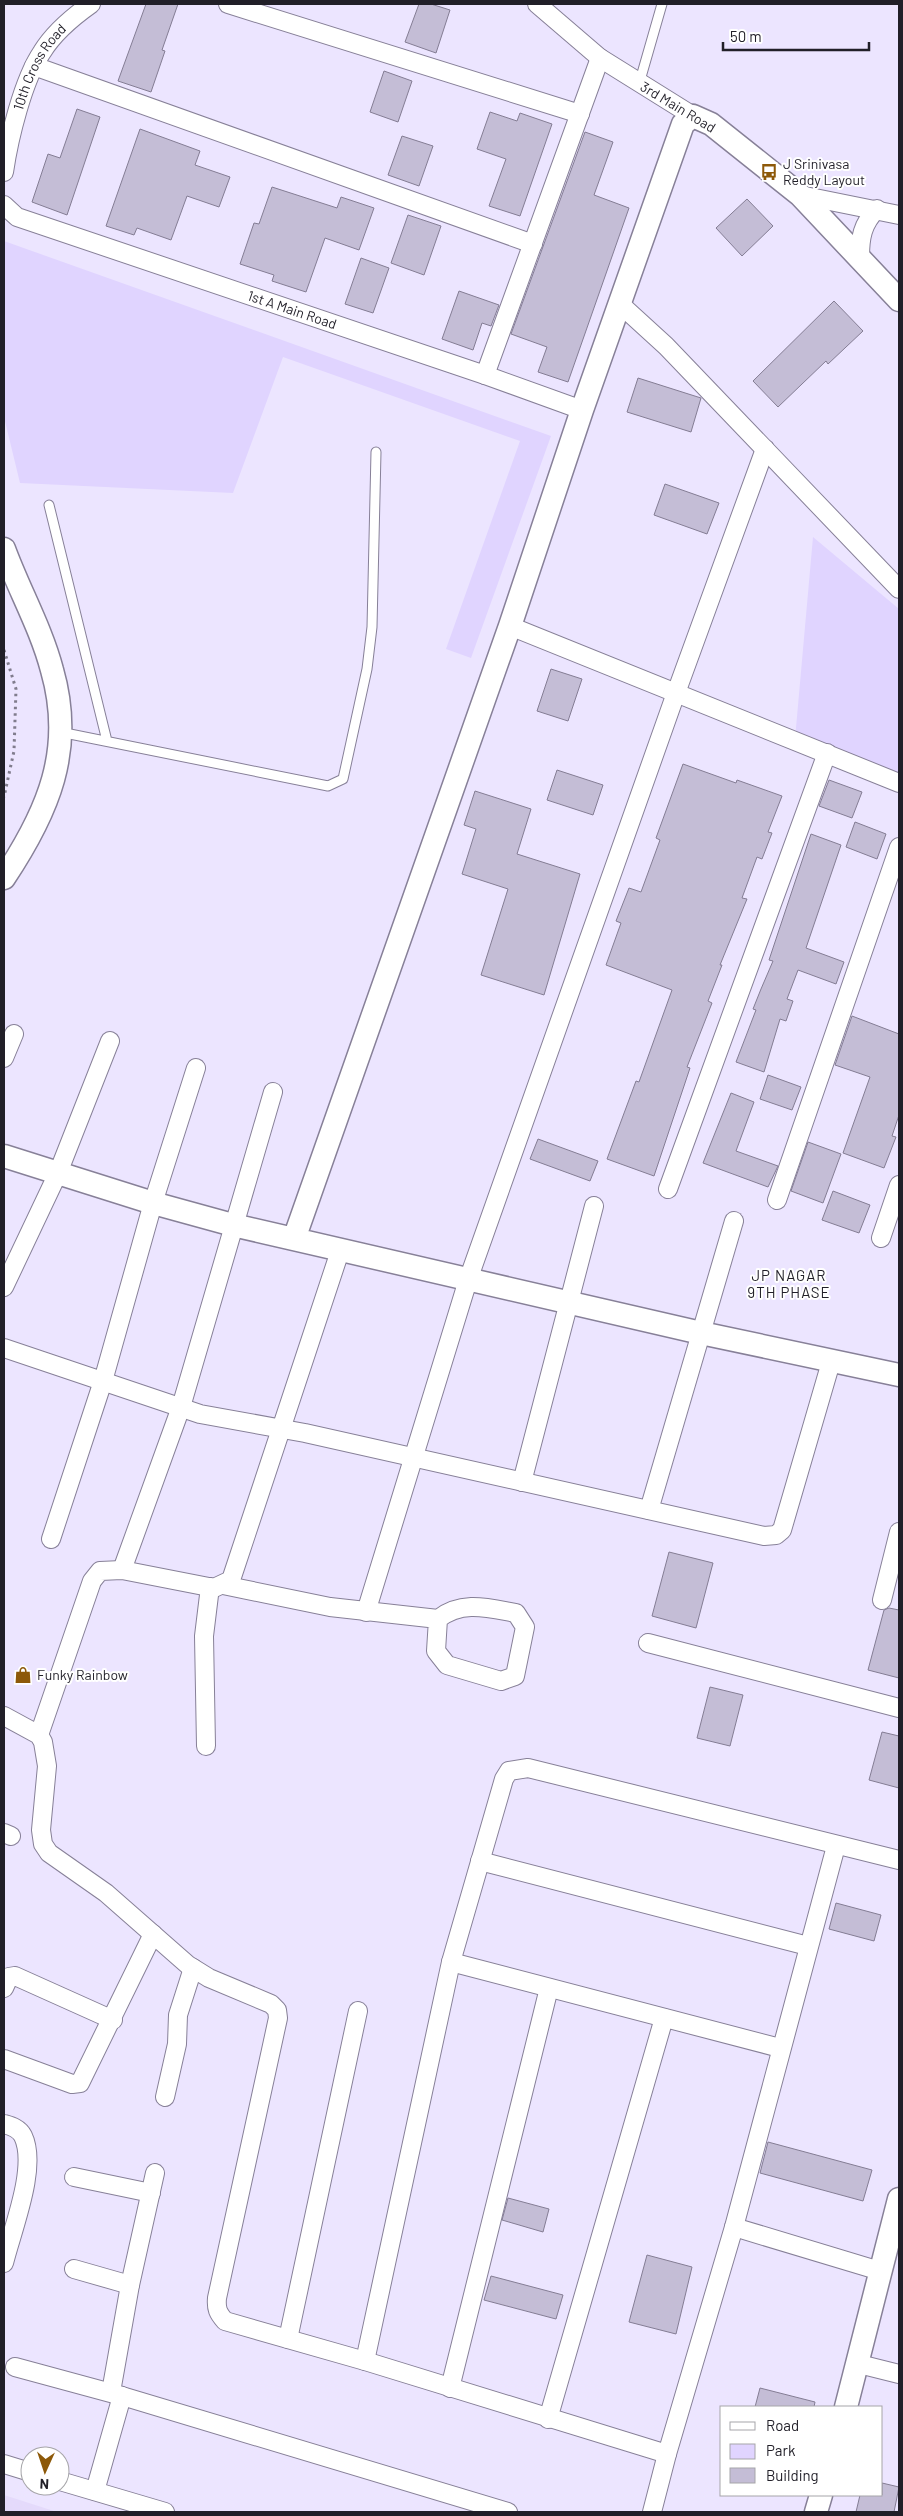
<svg xmlns="http://www.w3.org/2000/svg" width="903" height="2516" font-family="Barlow,sans-serif">
<style>
.built{fill:#e4dafb}
.green{fill:#e0d4ff}
.building{fill:#c4bdd6;stroke:#847d94}
.lines{fill:none;stroke-linecap:round;stroke-linejoin:round}
.service-casing{stroke:#878098;stroke-width:11}
.minor-casing{stroke:#878098;stroke-width:20}
.tertiary-casing{stroke:#878098;stroke-width:25}
.path{stroke:#807c8d;stroke-width:3;stroke-dasharray:2.5 4;stroke-linecap:butt}
.service{stroke:#fff;stroke-width:9}
.minor{stroke:#fff;stroke-width:18}
.tertiary{stroke:#fff;stroke-width:22}
.labels{text-anchor:middle;stroke-width:4;stroke-linejoin:round;paint-order:stroke}
.street-label{font-size:14px;fill:#211f28;stroke:#fff}
.poi-label{font-size:14px;fill:#211f28;stroke:#fff;text-anchor:start}
.neighbourhood-label{font-size:15px;letter-spacing:1px;fill:#211f28;stroke:#fff}
</style>
<rect width="100%" height="100%" fill="#ece5ff"/>
<path class="built" d="M4 2495 57 2512H4Z"/>
<path class="green" d="M4 241 551 436 471 658 446 649 520 441 283 357 233 493 20 483 4 417Z
M813 537 899 609V782L795 739Z"/>
<path class="building" d="M146 4H178L162 50 165 51 151 92 118 81Z
M419 4H431L450 10 436 53 405 42Z
M384 71 412 81 398 122 370 112Z
M77 109 100 117 67 215 32 202 48 154 60 158Z
M490 112 517 121 520 113 552 124 520 216 489 206 506 159 477 149Z
M140 129 200 151 195 165 230 177 219 207 187 196 171 240 137 228 134 235 106 226Z
M585 132 613 142 594 195 629 208 568 382 538 372 547 347 511 334Z
M402 136 433 146 419 186 388 175Z
M272 187 337 208 341 197 374 208 359 250 325 238 306 292 272 281 274 275 240 264 254 223 259 224Z
M747 199 773 226 742 256 716 228Z
M408 215 441 226 424 275 391 263Z
M361 258 389 268 373 313 345 304Z
M459 291 499 305 491 326 482 323 473 350 442 339Z
M834 301 863 331 828 364 826 361 778 407 753 381Z
M638 378 701 398 691 432 627 412Z
M665 484 719 503 707 534 654 515Z
M551 669 582 679 568 721 537 711Z
M683 764 736 783 737 780 782 796 768 832 772 833 762 859 757 857 742 898 747 899 720 965H722L708 1001 712 1003 687 1067 690 1068 654 1176 607 1159 636 1081 639 1082 672 990 606 965 621 923 616 921 629 888 641 892 660 840 656 838Z
M557 770 603 785 593 815 547 800Z
M829 780 862 792 852 818 819 806Z
M475 791 531 809 517 854 580 874 544 995 481 975 508 889 462 874 476 829 464 825Z
M855 822 886 834 877 859 846 847Z
M811 834 841 845 806 948 844 962 836 984 798 970 787 999 793 1001 786 1021 780 1019 764 1072 736 1062 756 1010 753 1009 761 989 773 961 769 960Z
M852 1016 899 1034V1115L892 1136 896 1137 884 1168 843 1153 870 1077 835 1065Z
M768 1075 801 1087 792 1110 760 1099Z
M731 1093 754 1102 736 1151 778 1166 768 1187 703 1163Z
M538 1139 598 1161 590 1181 530 1159Z
M808 1142 841 1154 823 1203 791 1191Z
M833 1191 870 1205 859 1233 822 1220Z
M669 1552 713 1563 696 1628 652 1616Z
M889 1608 899 1610V1678L868 1670 884 1610Z
M710 1687 743 1695 730 1746 697 1738Z
M882 1732 899 1736V1788L869 1780Z
M836 1903 881 1915 874 1941 829 1929Z
M768 2142 872 2170 863 2201 760 2173Z
M508 2198 549 2209 543 2232 502 2220Z
M647 2255 692 2267 676 2334 629 2322Z
M491 2276 563 2295 556 2319 484 2300Z
M760 2388 815 2402 814 2407H755Z
M882 2483 899 2487 894 2512H856L860 2495H882Z"/>
<g class="lines">
<g class="service-casing">
<path id="service" d="M639 84 662 4
M49 505 107 741
M60 732 328 786 343 779 367 669 372 627 376 452"/>
</g>
<g class="minor-casing">
<g id="minor">
<path d="M228 4 580 114"/>
<path d="M537 4 600 58 693 116"/>
<path d="M34 66 533 244"/>
<path id="s1" d="M4 172C9 138 23 80 42 52 53 34 74 16 91 4"/>
<path d="M800 195 899 215"/>
<path id="s2" d="M4 205 17 217 485 375 582 410"/>
<path d="M860 258C860 238 862 224 877 209"/>
<path d="M620 304 666 346 899 589"/>
<path d="M485 375 600 58"/>
<path d="M510 626 899 783"/>
<path d="M4 1058 14 1034"/>
<path d="M668 1189 827 753"/>
<path d="M777 1200 899 847"/>
<path d="M881 1238 899 1185"/>
<path d="M4 1287 58 1173 110 1041"/>
<path d="M4 1348 200 1414 305 1433 764 1536 776 1535 782 1530 831 1362"/>
<path d="M522 1482 594 1206"/>
<path d="M649 1510 734 1221"/>
<path d="M51 1539 103 1381 153 1203 196 1068"/>
<path d="M122 1570 181 1407 273 1092"/>
<path d="M223 1585 330 1607 438 1619C462 1600 488 1608 516 1613L525 1627 515 1676 501 1681 447 1665 436 1651 438 1619"/>
<path d="M882 1600 899 1532"/>
<path d="M366 1612 468 1280 676 693 765 449"/>
<path d="M648 1643 899 1708"/>
<path d="M4 1716 39 1735 43 1742 47 1766 41 1830 43 1844 49 1853 106 1893 188 1965 209 1978 271 2004 277 2010 278 2018 217 2298C216 2309 218 2313 225 2321L365 2361 667 2454 652 2512"/>
<path d="M39 1735 92 1581 100 1571 122 1570 214 1588 231 1580 340 1251"/>
<path d="M206 1746 204 1636 210 1587"/>
<path d="M4 1833 11 1836"/>
<path d="M480 1861 808 1946"/>
<path d="M451 1962 780 2048"/>
<path d="M4 1988 9 1977 15 1976 113 2020"/>
<path d="M4 2059 72 2084 80 2083 153 1934"/>
<path d="M165 2097 177 2044 178 2015 193 1968"/>
<path d="M4 2124C11 2126 19 2128 23 2136 38 2167 12 2230 4 2263"/>
<path d="M74 2177 151 2193"/>
<path d="M734 2227 880 2271"/>
<path d="M74 2269 130 2285"/>
<path d="M288 2339 358 2011"/>
<path d="M365 2361 451 1962 504 1779 509 1771 528 1768 899 1860"/>
<path d="M859 2364 899 2374"/>
<path d="M15 2367 122 2396 508 2512"/>
<path d="M450 2388 549 1988"/>
<path d="M111 2392 130 2285 155 2173"/>
<path d="M548 2419 664 2018"/>
<path d="M667 2454 734 2227 836 1846"/>
<path d="M4 2464 30 2472"/>
<path d="M60 2481 165 2512"/>
<path d="M95 2491 122 2396"/>
</g>
</g>
<g class="tertiary-casing">
<path id="tertiary" d="M4 549C19 590 41 628 52 670 75 750 48 812 4 878
M4 1156 153 1203 233 1225 701 1333 899 1375
M294 1239 510 626 582 410 683 124 693 116 711 124 800 195 899 300
M846 2407 899 2199
M816 2512 821 2495"/>
</g>
<path class="path" d="M4 650 16 689 14 751 4 797"/>
<use href="#service" class="service"/>
<use href="#minor" class="minor"/>
<use href="#tertiary" class="tertiary"/>
</g>
<defs>
<g id="bus-bare" transform="scale(1.35)"><path d="M-5-6H5V4H4V6H2V4H-2V6H-4V4H-5ZM-3.5-4V0h7V-4ZM-3.5 1.2v1.5H-2V1.2ZM2 1.2v1.5H3.5V1.2Z" fill="#8d5909" stroke="#fff" stroke-width="2.5" paint-order="stroke"/></g>
<g id="shop-bare" transform="scale(1.35)"><path d="M-5-2.5h2.3a2.7 3.5 0 0 1 5.4 0H5L5.5 6h-11ZM-1.5-2.5h3a1.5 2.3 0 0 0-3 0Z" fill="#8d5909" stroke="#fff" stroke-width="2.5" paint-order="stroke"/></g>
</defs>
<g fill-rule="evenodd">
<use href="#bus-bare" x="769" y="172"/>
<use href="#shop-bare" x="23" y="1675"/>
</g>
<g class="labels">
<g class="street-label">
<text dy="5" stroke="none"><textPath href="#s1" startOffset="112">10th Cross Road</textPath></text>
<text transform="translate(678 107) rotate(31)" y="5">3rd Main Road</text>
<text dy="5" stroke="none"><textPath href="#s2" startOffset="308">1st A Main Road</textPath></text>
</g>
<g class="poi-label">
<text x="783" y="169">J Srinivasa<tspan x="783" dy="16">Reddy Layout</tspan></text>
<text x="37" y="1680">Funky Rainbow</text>
</g>
<g class="neighbourhood-label">
<text x="789" y="1281">JP NAGAR<tspan x="789" dy="17">9TH PHASE</tspan></text>
</g>
</g>
<rect width="903" height="2516" fill="none" stroke="#211f28" stroke-width="10"/>
<rect x="720" y="2406" width="162" height="90" fill="#ffffff" stroke="#a6a5a9"/>
<rect x="730" y="2422" width="25" height="8" fill="#ffffff" stroke="#a6a5a9"/>
<text x="766" y="2431" font-size="15" fill="#211f28">Road</text>
<rect x="730" y="2444" width="25" height="15" fill="#e0d4ff" stroke="#a6a5a9"/>
<text x="766" y="2456" font-size="15" fill="#211f28">Park</text>
<rect x="730" y="2468" width="25" height="15" fill="#c4bdd6" stroke="#a6a5a9"/>
<text x="766" y="2481" font-size="15" fill="#211f28">Building</text>
<g transform="translate(45 2471) rotate(183)"><circle r="24" fill="#ffffff" stroke="#a6a5a9"/>
<path d="M0-4L9 19L0 12L-9 19Z" fill="#8d5909"/>
<text y="-8" font-size="14" font-weight="bold" text-anchor="middle" fill="#211f28">N</text>
</g>
<path d="M723 42v8h146v-8" fill="none" stroke="#211f28" stroke-width="2.5"/>
<text x="730" y="42" font-size="15" fill="#211f28" stroke="#ffffff" stroke-width="4" paint-order="stroke">50 m</text>
</svg>
